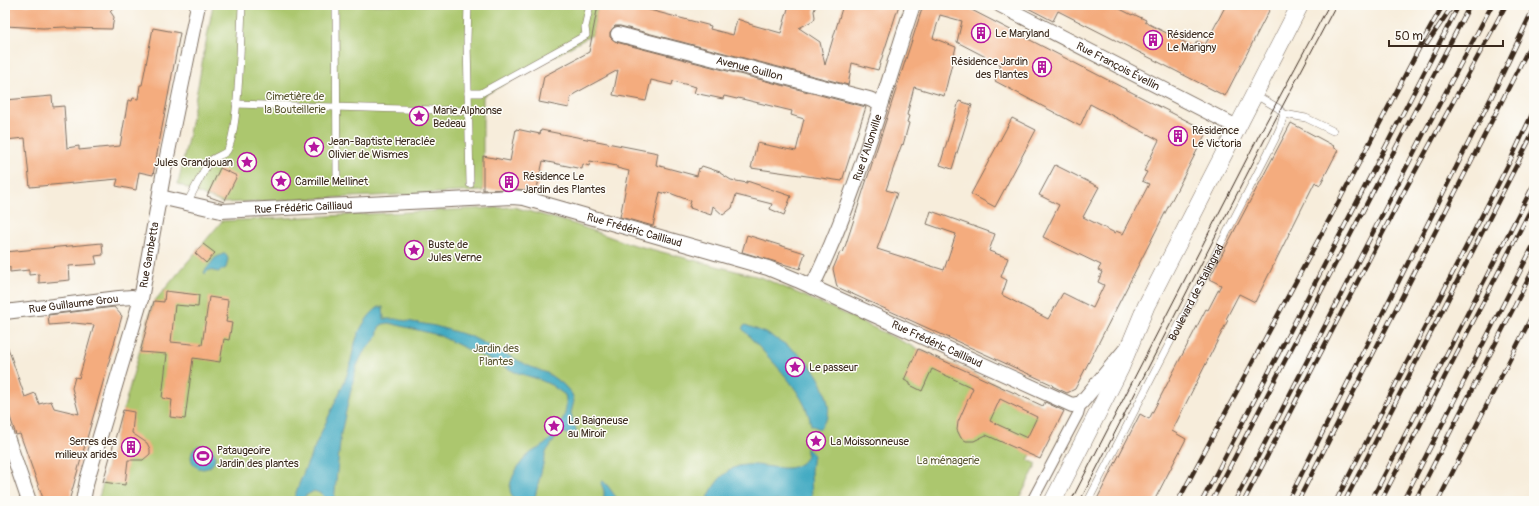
<svg xmlns="http://www.w3.org/2000/svg" width="1539" height="506" font-family="Pangolin,sans-serif">
<style>
.green{fill:#acc76e;stroke:#747846}
.water{fill:#42aac2;stroke:#3e6a70}
.building{fill:#f4ac7e;fill-rule:evenodd}
.lines{fill:none;stroke-linecap:round;stroke-linejoin:round}
.service-casing{stroke:#7d6e60;stroke-width:8}
.pedestrian-casing{stroke:#7d6e60;stroke-width:12}
.minor-casing{stroke:#7d6e60;stroke-width:16}
.tertiary-casing{stroke:#7d6e60;stroke-width:18}
.service{stroke:#fff;stroke-width:7}
.pedestrian{stroke:#fff;stroke-width:10}
.minor{stroke:#fff;stroke-width:14}
.tertiary{stroke:#fff;stroke-width:17}
.tram{stroke:#3b2a1e;stroke-width:1}
.rail-casing{stroke:#3b2a1e;stroke-width:4.5}
.rail{stroke:#fdfcf7;stroke-width:3;stroke-dasharray:9;stroke-linecap:butt}
.labels{text-anchor:middle;stroke-width:3;stroke-linejoin:round;paint-order:stroke}
.poi-label{font-size:11px;fill:#3b2a1e;stroke:#fdfcf7;text-anchor:start}
.street-label{font-size:11px;fill:#3b2a1e;stroke:#fdfcf7}
.park-label{font-size:11px;fill:#5d5936;stroke:#fdfcf7}
</style>
<rect width="100%" height="100%" fill="#fdfcf7"/>
<filter id="ink" filterUnits="userSpaceOnUse"><feTurbulence type="fractalNoise" baseFrequency=".025" numOctaves="2"/><feDisplacementMap in="SourceGraphic" scale="8" xChannelSelector="R" yChannelSelector="G"/><feConvolveMatrix kernelMatrix="1 2 1 2 8 2 1 2 1" color-interpolation-filters="sRGB"/></filter>
<filter id="wash" filterUnits="userSpaceOnUse"><feTurbulence type="fractalNoise" baseFrequency=".012" numOctaves="4" result="noise"/><feDisplacementMap in="SourceGraphic" scale="16" xChannelSelector="R" yChannelSelector="G"/><feGaussianBlur stdDeviation="0.9" result="paint"/><feColorMatrix in="noise" values="0 0 0 0 0 0 0 0 0 0 0 0 0 0 0 0 0 1.4 0 .05"/><feComposite in="paint" operator="in"/></filter>
<g filter="url(#wash)">
<rect width="100%" height="100%" fill="#f7eddb"/>
<path class="green" d="M213 5H598L592 35 483 96V191L222 203 209 197V198L178 184 189 134Z
M514 207 574 224 627 243 763 278 843 313 918 349 1043 406 1034 424 1033 451 1028 460 1037 464 1018 501H98L153 303 222 221Z"/>
<path class="water" d="M223 254H226L228 259 226 268 218 272 209 270 205 274 204 272 215 258Z
M379 307H383L384 319H396L435 326 470 336 531 367 547 373 563 384 572 394 574 401 571 413 578 437 576 439C570 438 567 432 560 432L546 452 534 501H514C512 497 509 490 510 486 512 474 522 459 532 452 536 449 541 448 545 444 558 433 570 413 565 395L551 385 538 379 515 372 438 335 389 323 383 324 379 327 377 337 363 353 356 368 341 433 334 501H327L322 494 314 491 305 496 301 501H293C307 459 328 420 345 380 352 364 352 346 360 330 364 322 371 312 379 307Z
M745 325C778 336 818 360 826 396 828 403 830 411 827 418 825 421 822 425 820 429L811 425C805 388 765 356 742 328Z
M191 457a12 12 0 1 1 24 0a12 12 0 1 1-24 0Z
M805 446 813 454 811 471 812 501H707C712 486 723 471 739 466 756 462 772 469 788 468 800 467 812 458 805 446Z
M602 481H603C611 488 612 494 620 501H604V491L601 483Z"/>
<g id="blocks">
<path class="building" d="M5 5H116L110 11 114 17 112 29 67 28 66 27 43 28 5 26Z
M598 5H639L638 7 711 26 710 29 733 35 737 19 749 23V24L781 33 789 5H816L814 11 815 17 814 20 799 28 820 42 825 65 843 5H899L878 70 852 63 848 85 620 26H615L610 32V37L616 42 866 107 842 181 751 168 757 143 796 151 804 119 791 115 792 111 738 98 737 99 724 96 723 99 694 93 696 87 673 81 672 85 651 80 646 101 613 95 618 70 574 94 570 99 569 108 539 102 544 76 589 52Z
M921 5H962L1207 131 1075 389 1067 393 1052 386 1053 385 837 287 833 269 840 252 843 253 903 68 922 9ZM940 15 962 21 957 42 1001 65 995 81 1080 126 1090 104 1159 140 1144 171 1147 172 1142 181 1149 184 1123 234 1116 231 1115 233 1083 217 1099 187 1055 165 1039 195 1059 205 1043 237 1101 265 1098 270 1102 272 1098 282 1104 285 1093 308 1063 293 1048 319 1002 295 1007 280 1001 277 1008 258 989 251 995 234 931 211 927 224 956 234 944 270 877 249 897 193 886 190 899 152 902 144 903 145 909 123 907 122 909 116 907 115 914 87 944 96 956 47 933 38Z
M1022 5H1112L1132 15 1133 14 1146 20 1145 22 1194 47 1197 41 1205 45 1226 5H1272L1225 96 1058 11 1053 21Z
M153 28 180 33 153 175 139 172 136 190 116 186 118 179 30 187 25 138 5 140V100L52 96 53 107 64 106 67 148 79 146V150L120 146 128 100 132 101 133 98 138 99 140 85H142Z
M959 101 972 105 952 169 940 165Z
M1012 118 1036 130 995 207 971 194Z
M1291 123 1334 146 1333 147 1338 150 1320 185 1315 182 1255 302 1239 294 1226 319 1228 320 1172 431 1186 439 1154 501H1096L1140 414 1149 419 1206 309 1208 310 1221 285 1209 279Z
M516 129 540 134 541 130 658 153 656 165 697 176 699 168 700 169 702 166 720 172V173L731 180 747 183V181L791 196 784 215 770 209 772 204 736 195 732 208 723 215 713 206 711 215 690 208 691 207H689L691 201 667 192 666 194 660 192 653 226 620 217 629 171 617 168V166L590 161 589 166 583 164 582 169 543 161 536 193 525 190 513 189 483 190V156L510 161Z
M220 168 237 176 224 202 207 196Z
M747 235 805 253 800 269 742 252Z
M102 243 103 255 95 256 97 264 69 266 70 280 39 283V274L29 275V270L10 272V267L5 268V252Z
M203 244 215 253 206 263 195 253Z
M165 291 199 295 198 307 175 305 171 342 202 345 209 297 228 300 226 317H227L226 322 232 323 229 340 224 339 220 362 193 358 185 419 170 417 172 400 162 398 167 354 140 352 154 301 164 302Z
M114 307 122 316 69 501H44L20 434 16 435 5 402V345H7L25 397 35 393 39 404 51 401 54 408 79 414 72 388 75 377 79 378 94 325 74 323 49 325 48 315Z
M918 349 1043 406 1045 402 1064 411 1040 459 986 435 974 441H966L961 438 957 430 958 422 973 388 932 369 922 391 910 385V383L904 380ZM1000 399 1037 417 1027 438 990 421Z
M123 410 134 412 132 433 147 443 150 449V454L143 460H128L125 485 103 482Z"/>
</g>
</g>
<g filter="url(#ink)">
<use href="#blocks" fill-opacity="0" stroke="#7d6e60" stroke-width="1"/>
<g class="lines">
<g class="service-casing">
<g id="service">
<path d="M336 5 337 183"/>
<path d="M468 5 467 40 470 184"/>
<path d="M468 93H481L586 35 585 27 590 5"/>
<path d="M1254 94 1278 108 1284 114"/>
<path d="M236 104 469 111"/>
<path d="M1284 114 1306 118 1333 131"/>
<path d="M187 203 208 163C213 157 221 156 226 152 239 139 241 28 242 5"/>
<path id="s1" d="M1088 501 1274 141 1280 128 1284 114"/>
</g>
</g>
<g class="pedestrian-casing">
<path id="pedestrian" d="M1032 501 1078 414 1081 403"/>
</g>
<g class="minor-casing">
<g id="minor">
<path id="s2" d="M1000 5 1237 127"/>
<path id="s3" d="M618 34 869 99 881 104"/>
<path id="s4" d="M160 197 221 211 512 197 524 198 768 268 797 280 1072 405 1081 403 1125 350"/>
<path id="s5" d="M812 287C856 197 882 99 913 5"/>
<path id="s6" d="M5 312 119 298 132 297 141 299"/>
<path d="M5 431 29 501"/>
<path id="s7" d="M83 501 87 480 141 299 163 176 198 5"/>
</g>
</g>
<g class="tertiary-casing">
<path id="tertiary" d="M1053 501 1120 369 1146 306 1300 5"/>
</g>
<use href="#service" class="service"/>
<use href="#pedestrian" class="pedestrian"/>
<use href="#minor" class="minor"/>
<use href="#tertiary" class="tertiary"/>
<path class="tram" d="M1071 501 1258 137 1329 5
M1080 501 1264 141 1336 5"/>
<g class="rail-casing">
<path id="rail" d="M1426 45 1453 5
M1178 501 1338 203 1424 39 1443 5
M1202 501 1459 5
M1212 501 1470 5
M1235 501 1424 133 1492 5
M1244 501 1405 190 1506 5
M1288 501 1492 96 1534 7
M1298 501 1534 38
M1336 501 1512 157 1534 110
M1345 501 1534 131
M1371 501 1534 184
M1381 501 1534 203
M1403 501 1534 244
M1415 501 1534 268
M1438 501 1534 312"/>
</g>
<use href="#rail" class="rail"/>
</g>
</g>
<defs>
<g id="building-ring" transform="scale(1)"><circle r="9.5" fill="#fdfcf7" stroke="#b5179e" stroke-width="1.5"/><path d="M-4-6H4V6H1V3H-1V6H-4ZM-2.5-4.3h1.7v1.8h-1.7ZM.8-4.3h1.7v1.8H.8ZM-2.5-1h1.7V.8h-1.7ZM.8-1h1.7V.8H.8Z" fill="#b5179e"/></g>
<g id="sight-ring" transform="scale(1)"><circle r="9.5" fill="#fdfcf7" stroke="#b5179e" stroke-width="1.5"/><path d="M0-6L1.8-2.2L6-1.7L2.9 1.2L3.7 5.4L0 3.3L-3.7 5.4L-2.9 1.2L-6-1.7L-1.8-2.2Z" fill="#b5179e"/></g>
<g id="stadium-ring" transform="scale(1)"><circle r="9.5" fill="#fdfcf7" stroke="#b5179e" stroke-width="1.5"/><path d="M0-5a6.5 5 0 1 0 0 10a6.5 5 0 1 0 0-10ZM-3.5-1.8h7v3.6h-7Z" fill="#b5179e"/></g>
</defs>
<g fill-rule="evenodd">
<use href="#building-ring" x="981" y="33"/>
<use href="#building-ring" x="1153" y="40"/>
<use href="#building-ring" x="1042" y="67"/>
<use href="#sight-ring" x="419" y="116"/>
<use href="#building-ring" x="1178" y="136"/>
<use href="#sight-ring" x="314" y="147"/>
<use href="#sight-ring" x="247" y="162"/>
<use href="#sight-ring" x="281" y="181"/>
<use href="#building-ring" x="509" y="182"/>
<use href="#sight-ring" x="414" y="250"/>
<use href="#sight-ring" x="795" y="367"/>
<use href="#sight-ring" x="554" y="426"/>
<use href="#sight-ring" x="816" y="441"/>
<use href="#building-ring" x="131" y="447"/>
<use href="#stadium-ring" x="203" y="456"/>
</g>
<g class="labels">
<g class="poi-label">
<text x="995" y="37">Le Maryland</text>
<text x="1167" y="38">Résidence<tspan x="1167" dy="13">Le Marigny</tspan></text>
<text x="1028" y="65" text-anchor="end">Résidence Jardin<tspan x="1028" dy="13">des Plantes</tspan></text>
<text x="433" y="114">Marie Alphonse<tspan x="433" dy="13">Bedeau</tspan></text>
<text x="1192" y="134">Résidence<tspan x="1192" dy="13">Le Victoria</tspan></text>
<text x="328" y="145">Jean-Baptiste Heraclée<tspan x="328" dy="13">Olivier de Wismes</tspan></text>
<text x="233" y="166" text-anchor="end">Jules Grandjouan</text>
<text x="523" y="180">Résidence Le<tspan x="523" dy="13">Jardin des Plantes</tspan></text>
<text x="295" y="185">Camille Mellinet</text>
<text x="428" y="248">Buste de<tspan x="428" dy="13">Jules Verne</tspan></text>
<text x="809" y="371">Le passeur</text>
<text x="568" y="424">La Baigneuse<tspan x="568" dy="13">au Miroir</tspan></text>
<text x="117" y="445" text-anchor="end">Serres des<tspan x="117" dy="13">milieux arides</tspan></text>
<text x="830" y="445">La Moissonneuse</text>
<text x="217" y="454">Pataugeoire<tspan x="217" dy="13">Jardin des plantes</tspan></text>
</g>
<g class="street-label">
<text dy="4" stroke="none"><textPath href="#s2" startOffset="133">Rue François Évellin</textPath></text>
<text dy="4" stroke="none"><textPath href="#s3" startOffset="136">Avenue Guillon</textPath></text>
<text dy="4" stroke="none"><textPath href="#s5" startOffset="150">Rue d'Allonville</textPath></text>
<text dy="4" stroke="none"><textPath href="#s4" startOffset="145">Rue Frédéric Cailliaud</textPath></text>
<text dy="4" stroke="none"><textPath href="#s4" startOffset="481">Rue Frédéric Cailliaud</textPath></text>
<text dy="4" stroke="none"><textPath href="#s7" startOffset="255">Rue Gambetta</textPath></text>
<text dy="4" stroke="none"><textPath href="#s1" startOffset="235">Boulevard de Stalingrad</textPath></text>
<text dy="4" stroke="none"><textPath href="#s6" startOffset="69">Rue Guillaume Grou</textPath></text>
<text dy="4" stroke="none"><textPath href="#s4" startOffset="805">Rue Frédéric Cailliaud</textPath></text>
</g>
<g class="park-label">
<text x="295" y="100">Cimetière de<tspan x="295" dy="13">la Bouteillerie</tspan></text>
<text x="496" y="352">Jardin des<tspan x="496" dy="13">Plantes</tspan></text>
<text x="948" y="464">La ménagerie</text>
</g>
</g>
<rect width="1539" height="506" fill="none" stroke="#fdfcf7" stroke-width="20"/>
<path d="M1389 40v6h114v-6" fill="none" stroke="#3b2a1e" stroke-width="2"/>
<text x="1395" y="40" font-size="12" fill="#3b2a1e" stroke="#fdfcf7" stroke-width="3" paint-order="stroke">50 m</text>
</svg>
